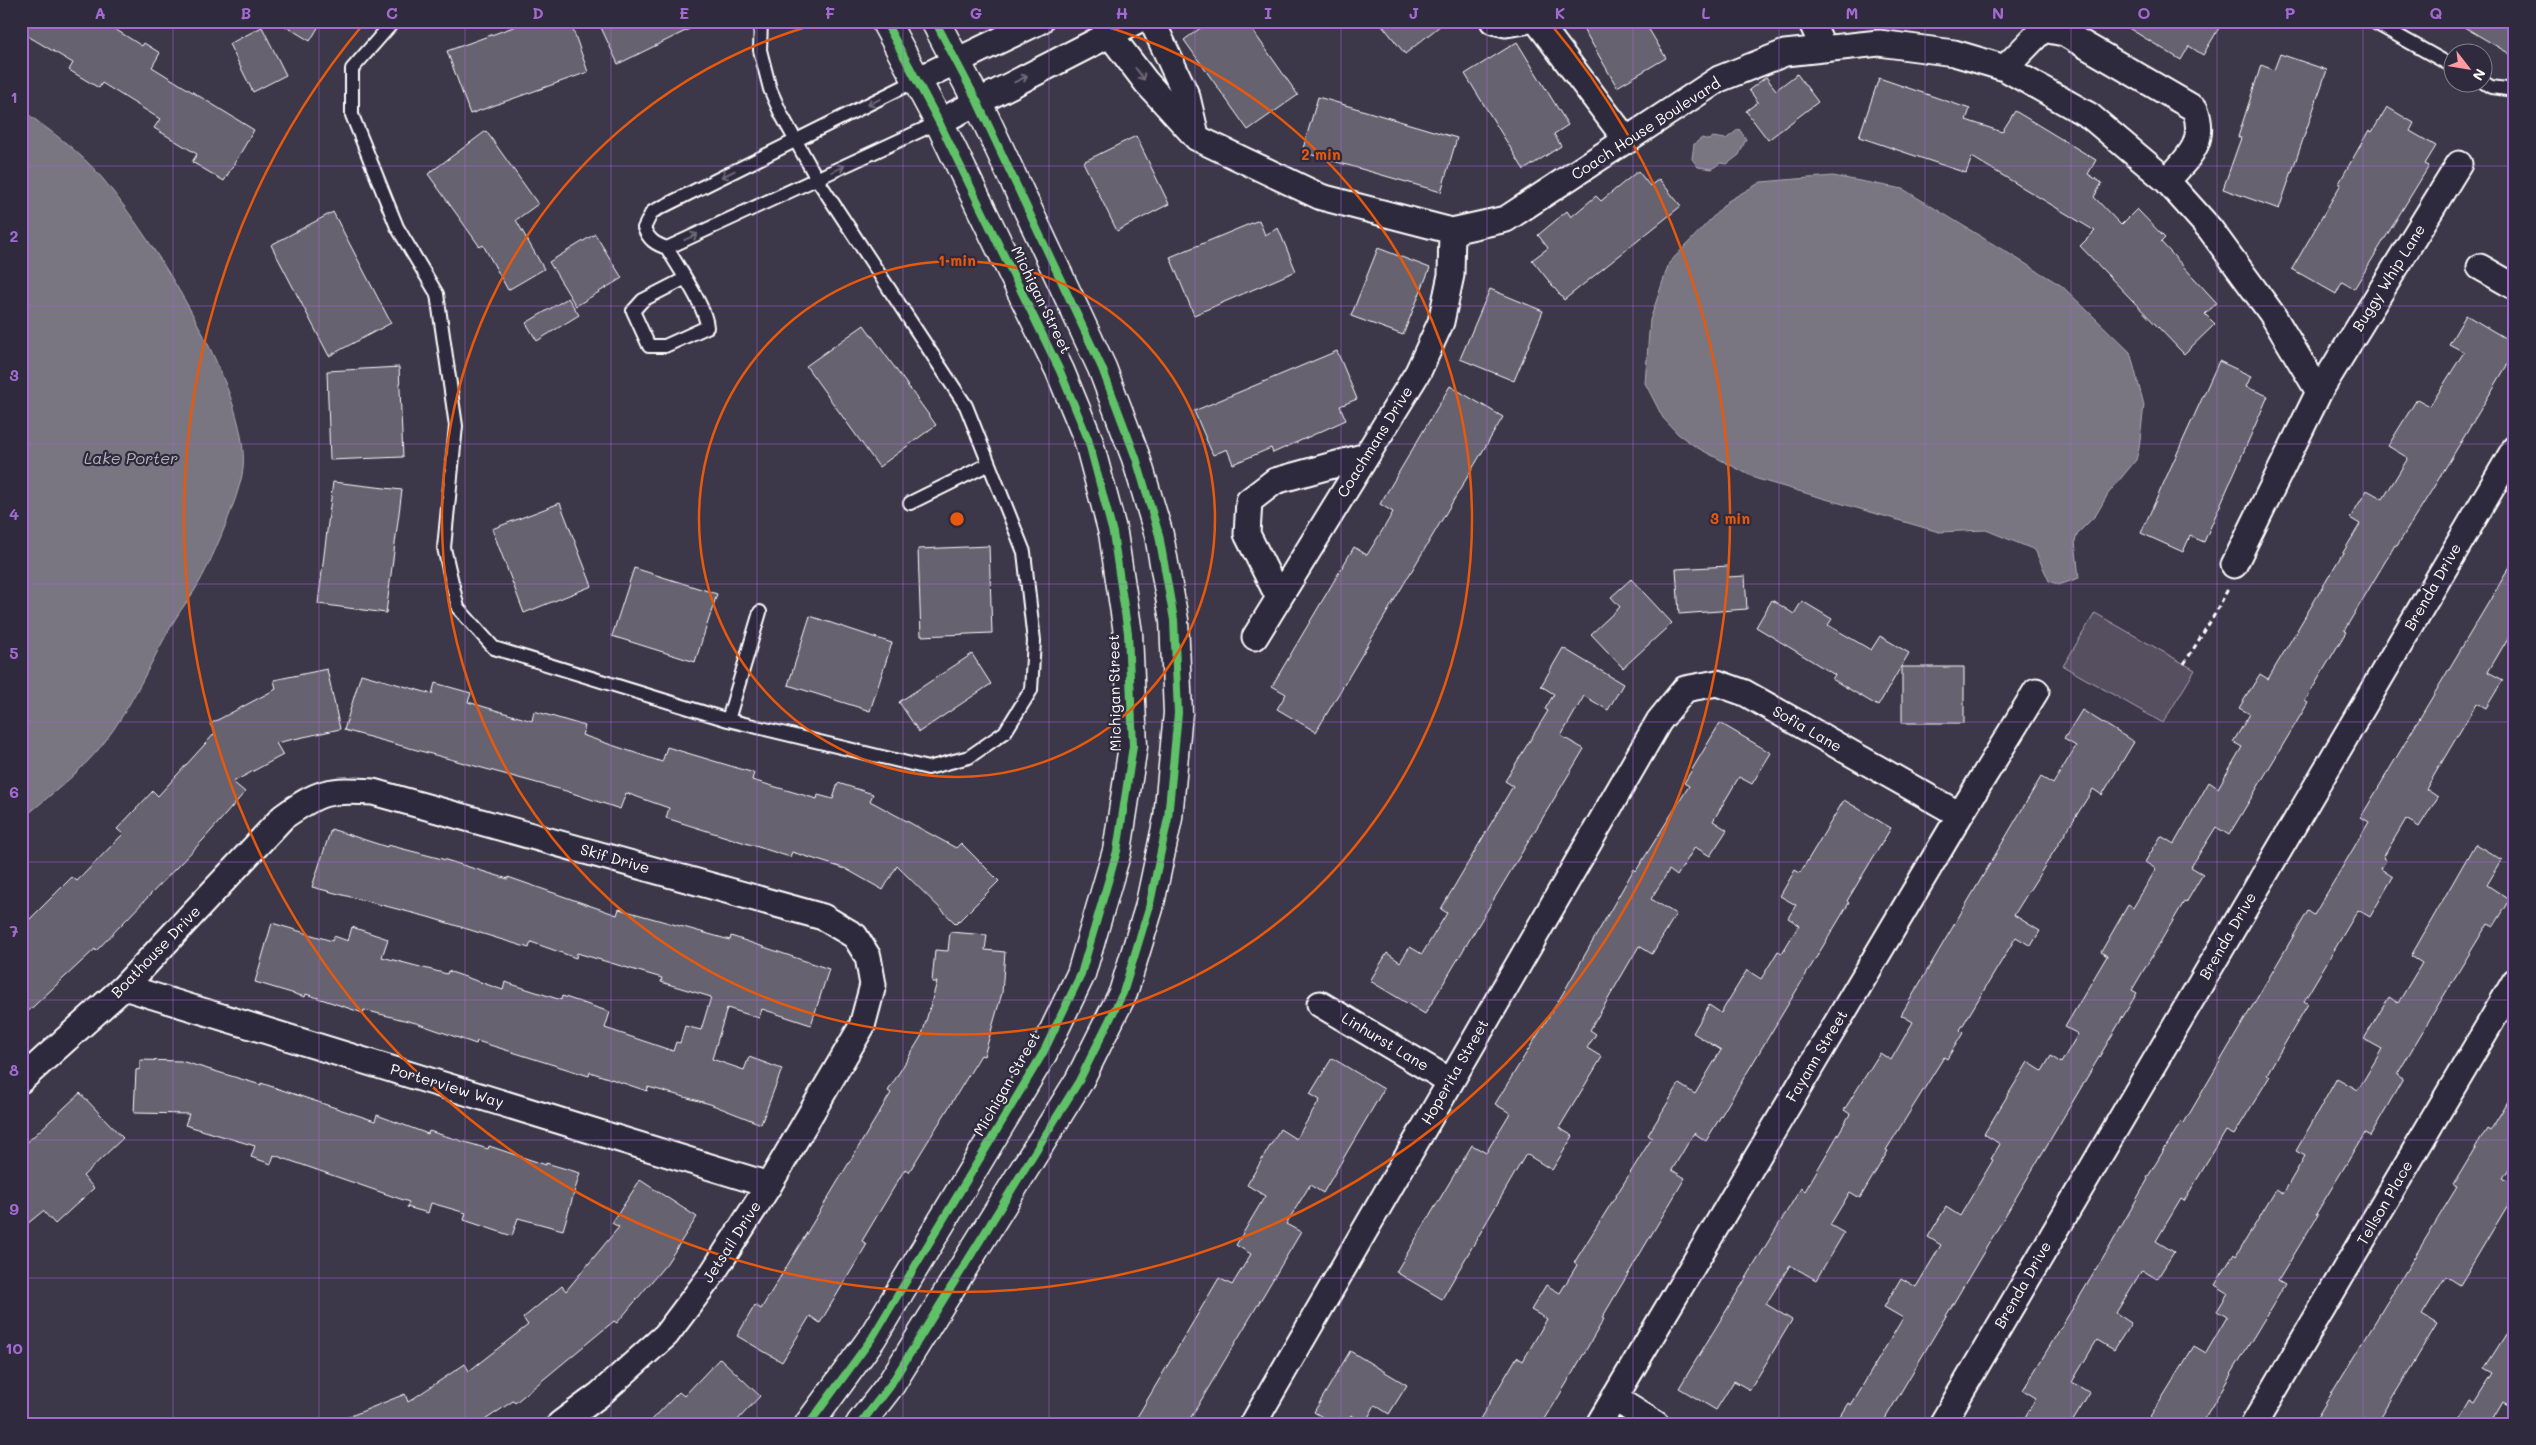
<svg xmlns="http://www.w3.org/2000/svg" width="2536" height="1445" font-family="Mali,sans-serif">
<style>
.green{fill:#555060;stroke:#aaa8b0}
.water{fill:#797682;stroke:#afadb4}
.building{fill:#666270;stroke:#fff}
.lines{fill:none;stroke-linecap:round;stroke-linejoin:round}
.service-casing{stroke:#fff;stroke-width:16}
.minor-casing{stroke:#fff;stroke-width:29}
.tertiary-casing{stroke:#fff;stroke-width:31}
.path{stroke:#fff;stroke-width:3;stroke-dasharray:5 4;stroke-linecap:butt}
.service{stroke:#2f2a3d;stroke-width:12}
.minor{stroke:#2f2a3d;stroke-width:25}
.tertiary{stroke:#2f2a3d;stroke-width:28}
.cycleway-casing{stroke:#2f2a3d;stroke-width:11}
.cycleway{stroke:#61c268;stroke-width:8}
.oneway{stroke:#6d6a77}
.grid{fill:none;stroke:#a36bd2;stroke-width:1;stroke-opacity:0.55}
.ring{fill:none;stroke:#e8590c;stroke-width:2.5}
.labels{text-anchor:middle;stroke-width:4.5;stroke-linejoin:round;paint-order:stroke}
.street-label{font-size:15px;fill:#fff;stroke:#2f2a3d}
.water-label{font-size:16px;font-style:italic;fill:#b5b4ba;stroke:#2f2a3d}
.centre{fill:#e8590c;stroke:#2f2a3d;stroke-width:2.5}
.ring-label{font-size:15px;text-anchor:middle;font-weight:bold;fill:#e8590c;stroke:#2f2a3d;stroke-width:4.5;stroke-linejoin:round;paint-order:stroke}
.neatline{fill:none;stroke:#a36bd2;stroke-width:2}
.grid-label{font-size:16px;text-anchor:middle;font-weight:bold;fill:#a36bd2}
</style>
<rect width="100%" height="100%" fill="#3c3749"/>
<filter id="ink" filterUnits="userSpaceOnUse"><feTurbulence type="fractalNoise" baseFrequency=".02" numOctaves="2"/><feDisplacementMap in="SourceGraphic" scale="10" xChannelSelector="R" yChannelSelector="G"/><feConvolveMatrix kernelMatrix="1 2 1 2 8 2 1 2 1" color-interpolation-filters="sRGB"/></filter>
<g filter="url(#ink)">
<path class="green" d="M2095 613 2195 670 2163 723 2063 666Z"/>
<path class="water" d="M21 109C50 131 79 150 103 179 151 237 251 392 243 469 240 494 213 558 200 581 193 595 182 607 174 621 151 661 132 707 103 744 80 773 49 796 21 820Z
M1739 129 1746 139 1739 155 1727 164 1720 163 1712 169 1698 167 1692 159 1694 144 1702 138 1709 140 1713 137 1726 139Z
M1833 176 1903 189 2062 286 2130 352 2144 405 2139 448 2136 460 2108 494 2096 515 2078 533 2075 541 2079 578 2059 585 2049 581 2035 550 1986 530 1939 532 1757 479 1696 447 1678 434 1663 418 1645 383 1650 320 1669 263 1728 201 1761 182Z"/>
<path class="building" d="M21 21H102L142 46 144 43 160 53 152 67 254 130 224 181 192 162 197 154 154 128 160 119 102 83 99 88 69 70 73 63 21 32Z
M277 21H322L310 41Z
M530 21H570L588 72 470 114 447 51Z
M598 21H706L618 64Z
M1210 21H1246L1298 95 1248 130 1184 40Z
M1379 21H1446L1405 54Z
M1579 21H1644L1666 58 1617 87Z
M2117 21H2223L2203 55 2189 46 2181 60Z
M2454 21H2515V57Z
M262 27 286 75 253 92 229 44Z
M1517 42 1568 125 1554 134 1561 146 1524 170 1465 74Z
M2280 54 2327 70 2279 209 2223 189 2241 138 2238 137 2261 65 2274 70Z
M1797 74 1818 102 1768 140 1746 111 1758 102 1749 90 1766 77 1776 90Z
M1879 78 1970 109 1966 120 2002 132 2015 111 2096 160 2088 174 2102 183 2094 197 2121 225 2137 209 2165 238 2161 242 2217 303 2205 314 2215 324 2184 354 2080 246 2095 231 1972 157 1966 173 1859 137Z
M1318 97 1457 138 1441 192 1302 152Z
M2387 107 2414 123 2410 131 2436 146 2425 164 2429 166 2354 289 2342 282 2336 294 2292 269 2341 184 2339 183 2369 130 2372 132Z
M486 131 538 204 516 220 544 269 508 290 483 245 480 247 428 174Z
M1136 136 1169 204 1117 231 1083 162Z
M1638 171 1650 186 1659 179 1681 206 1564 300 1532 260 1548 248 1538 235 1567 211 1571 217 1596 196 1601 201Z
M333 212 391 323 329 356 271 245Z
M1259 220 1265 235 1278 228 1296 271 1194 315 1170 257Z
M595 234 622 278 576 306 549 262Z
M1378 248 1430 268 1403 335 1351 316Z
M1490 289 1543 311 1514 381 1460 359Z
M568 298 579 315 537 341 526 323Z
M2466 315 2515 344V352L2440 477 2397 546 2395 545 2344 631 2346 632 2305 701 2308 703 2229 835 2216 827 2191 867 2203 874 2186 903 2184 902 2132 990 2137 993 1882 1424H1835L1848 1403 1851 1405 1903 1318 1884 1307 1901 1278 1916 1287 1941 1245 1928 1237 1946 1207 1960 1216 1993 1160 1991 1159 2000 1144 1984 1134 2028 1062 2042 1071 2051 1056 2061 1063 2078 1034 2065 1027 2107 956 2101 952 2128 905 2133 908 2156 869 2145 862 2161 836 2174 844 2209 782 2218 788 2242 747 2233 742 2250 714 2239 708 2260 674 2268 679 2360 524 2350 518 2367 490 2383 499 2408 458 2388 446 2417 399 2430 406 2464 352 2449 344Z
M864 325 936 425 879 467 806 366Z
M1337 351 1357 399 1340 406 1346 420 1273 453 1271 448 1233 464 1227 449 1213 455 1194 411Z
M2219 361 2251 376 2246 387 2268 396 2204 542 2190 536 2183 552 2141 533Z
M399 367 403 457 330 460 327 371Z
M1450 386 1503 417 1316 732 1277 709 1286 694 1272 686 1354 547 1367 555 1385 526 1393 512 1380 504Z
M333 482 402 490 386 613 318 604Z
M560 503 592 586 524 613 492 529Z
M989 546 992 633 921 636 918 549Z
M2515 558V626L2488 672 2503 680 2486 708 2477 703 2426 789 2438 797 2419 827 2406 819 2383 858 2386 860 2381 869 2393 877 2370 917 2358 910 2304 1001 2308 1004 2267 1074 2270 1076 2234 1135 2226 1131 2184 1201 2181 1199 2156 1241 2174 1252 2157 1279 2142 1270 2116 1313 2131 1323 2114 1350 2097 1340 2072 1382 2090 1393 2071 1424H2021L2036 1398 2023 1390 2108 1250 2148 1179 2147 1178 2181 1122 2184 1123 2308 911 2314 915 2369 822 2361 817Z
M1728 566V577L1745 576 1747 609 1679 614 1676 569Z
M634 568 717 594 695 662 612 636Z
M1631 579 1672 623 1623 668 1591 634 1620 607 1611 597Z
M1772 600 1794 614 1802 601 1832 619 1828 625 1871 650 1880 636 1909 653 1878 706 1832 679 1835 675 1756 627Z
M810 616 892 643 870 711 788 685Z
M1563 648 1623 684 1608 710 1584 696 1561 736 1584 749 1425 1014 1370 981 1387 953 1400 962 1410 947 1422 954 1447 913 1441 909 1513 786 1505 781 1548 711 1545 709 1554 694 1541 686Z
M972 654 991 684 919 732 899 702Z
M1902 667H1964V723H1902Z
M327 669 340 729 276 743 283 755 233 782 245 792 204 839 96 951 95 949 21 1018V928L72 877 77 881 123 834 117 829 153 791 158 796 215 733 210 724 276 689 274 680Z
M361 674 432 694 435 683 471 693 468 702 532 721 534 711 585 726 582 735 662 762 667 747 754 773 752 780 817 799 818 795 833 799 838 783 873 794 870 801 956 848 961 843 999 881 956 924 897 866 883 890 846 869 792 852 790 857 666 818 669 808 626 793 620 809 566 791 344 730Z
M2082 710 2134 742 2102 795 2093 789 2014 915 2040 931 2031 946 2016 937 1960 1030 1963 1033 1947 1059 1944 1057 1886 1150 1888 1151 1860 1198 1850 1192 1830 1225 1844 1233 1816 1280 1790 1265 1766 1304 1792 1320 1750 1390 1734 1381 1716 1410 1679 1388 1801 1188 1805 1191 1850 1114 1844 1110 1880 1053 1891 1060 1913 1022 1901 1015 2041 777 2053 784 2076 746 2064 739Z
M1720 723 1771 753 1752 784 1739 777 1713 821 1727 830 1710 856 1695 847 1677 876 1669 870 1651 899 1676 914 1652 954 1639 946 1590 1030 1596 1034 1587 1048 1602 1057 1559 1128 1573 1136 1552 1170 1526 1154 1442 1299 1396 1272 1472 1145 1486 1153 1510 1113 1495 1104 1562 995 1634 869 1636 871 1689 786 1684 783Z
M1844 800 1891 828 1847 901 1849 903 1706 1141 1694 1133 1672 1170 1685 1178 1602 1318 1604 1319 1565 1386 1542 1424H1477L1517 1357 1523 1361 1547 1319 1531 1310 1546 1285 1560 1293 1577 1265 1574 1263 1652 1138 1648 1135 1679 1084 1695 1094 1721 1050 1693 1033 1709 1005 1721 1013 1747 970 1761 979 1778 951 1782 953 1799 925 1788 918 1796 905 1780 896 1795 870 1800 873Z
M331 829 387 847 388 845 446 860 508 879V877L617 915 619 909 730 940 731 936 829 969 811 1025 762 1009 759 1018 727 1008 712 1059 744 1070 749 1057 782 1069 761 1124 710 1104 648 1087 647 1091 590 1072 589 1076 477 1041 476 1044 416 1023 364 1010 363 1013 306 994 305 997 255 982 272 923 332 941 334 936 348 941 352 927 388 939 382 957 447 974 448 971 503 990 505 982 561 1000 562 996 610 1012 605 1028 673 1051 676 1042 680 1043 685 1026 701 1030 711 997 661 982 662 978 577 953 576 958 531 942 529 948 428 917 312 887Z
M2475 844 2502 860 2487 885 2510 900 2494 926 2488 923 2437 1007 2397 1075 2403 1079 2370 1136 2365 1133 2316 1214 2318 1215 2278 1281 2285 1285 2201 1424H2146L2194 1346 2206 1353 2227 1317 2217 1311 2228 1293 2215 1285 2234 1254 2236 1256 2276 1190 2283 1194 2305 1156 2296 1151 2337 1078 2358 1090 2382 1049 2364 1039 2389 997 2398 1003 2422 963 2411 956Z
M950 932 987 935 985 950 1005 952 1002 993 984 1056 981 1055 909 1172 905 1169 862 1241 867 1244 820 1323 810 1316 782 1362 737 1336 755 1305 761 1309 891 1093 888 1091 922 1035 937 982H932L935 950 948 951Z
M1332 1058 1384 1089 1323 1193 1310 1185 1286 1224 1301 1232 1187 1424H1133L1219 1278 1232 1285 1251 1254 1236 1245 1265 1196 1247 1185 1280 1129 1296 1139 1320 1100 1310 1094Z
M140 1060 181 1061 261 1085V1083L375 1121 377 1115 428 1134 429 1131 488 1149 489 1146 546 1165V1163L580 1173 563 1230 518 1218 512 1236 464 1220 466 1213 431 1203 428 1213 407 1207 409 1202 274 1155 271 1164 251 1157 255 1146 185 1125 189 1114 134 1113 136 1070 140 1069Z
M2515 1090V1159L2503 1178 2515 1185V1193L2460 1285 2446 1276 2422 1315 2437 1324 2377 1424H2313L2457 1187 2453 1185 2487 1129 2490 1131Z
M80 1093 123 1138 83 1176 94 1188 55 1224 43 1211 21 1229V1148Z
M640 1180 697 1217 667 1263 617 1323 614 1321 515 1403 513 1401 479 1424H331L405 1394 408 1402 465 1364 469 1371 528 1325 523 1318 562 1286 566 1291 619 1227 612 1223Z
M2515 1320V1409L2503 1402 2490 1424H2456L2470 1400 2475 1403 2493 1374 2484 1369Z
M1350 1351 1407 1385 1389 1414 1375 1405 1365 1423 1351 1415 1346 1424H1334L1314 1412Z
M720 1358 760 1396 734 1424H648L679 1392 684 1396Z"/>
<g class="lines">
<g class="service-casing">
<path id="service" d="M394 21 352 69V115L397 227 437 294 456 426 444 548 458 608 494 648 728 720 928 768 969 757 1005 732 1031 690 1034 641 1024 552 966 406 817 179 781 114 770 89 760 50 761 21
M2372 21 2454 67
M917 80 652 212 644 228C649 240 655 244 667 248L939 122
M2483 82 2491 87 2515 90
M667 248C678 267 706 307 707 327L665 346H649L633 311 643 300 684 279
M910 503 989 464
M728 720 760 612"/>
</g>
<g class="minor-casing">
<path id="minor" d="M1103 21 1111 36 1146 82 1197 138 1321 197 1452 231 1506 219 1719 79 1785 53 1879 43 1954 53 2005 68 2090 116 2167 181 2210 229 2272 314 2319 392 2234 565
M1152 21 1187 97 1196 135
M1493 21 1506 24 1525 21
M1537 21 1627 141
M1811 21 1824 49
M2005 68 2043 29 2064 33 2195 109C2207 143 2188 157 2167 181
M917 80 1040 21
M939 122 1136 21
M2480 267 2515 287
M2319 392 2459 164
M1279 598 1247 534 1249 501 1275 481 1366 456
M1255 637 1418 372 1441 322 1451 275 1452 231
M124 987 769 1185
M1320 1004 1450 1081
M21 1080 124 987 283 817C320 791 328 789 373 792L823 917 855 936 868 957 873 985 862 1026 769 1185 712 1274 666 1335 599 1395 560 1424
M1614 1398 1656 1424
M1253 1424 1659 721 1685 689 1717 683 1745 693 1960 815
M1599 1424 1960 815 2036 691
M1942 1424 2515 448
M2254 1424 2515 981"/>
</g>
<g class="tertiary-casing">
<path id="tertiary" d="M809 1424 872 1338 1043 1053 1081 974 1117 851 1133 746 1128 633 1113 533 1088 439 1060 371 939 122 885 21
M860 1424 891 1384 1079 1081 1123 993 1149 908 1168 818 1178 713 1174 620 1159 535 1136 458 1102 368 977 101 935 21"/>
</g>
<path class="path" d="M2184 664 2215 614 2229 587"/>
<use href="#service" class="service"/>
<use href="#minor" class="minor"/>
<use href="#tertiary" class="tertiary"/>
<g class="cycleway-casing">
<path id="cycleway" d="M809 1424 872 1338 1043 1053 1081 974 1117 851 1133 746 1128 633 1113 533 1088 439 1060 371 939 122 885 21
M860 1424 891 1384 1079 1081 1123 993 1149 908 1168 818 1178 713 1174 620 1159 535 1136 458 1102 368 977 101 935 21"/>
</g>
<use href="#cycleway" class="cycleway"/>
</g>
<defs><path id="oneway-shaft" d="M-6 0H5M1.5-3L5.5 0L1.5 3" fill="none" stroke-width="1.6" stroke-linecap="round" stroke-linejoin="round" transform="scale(1.25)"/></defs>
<g class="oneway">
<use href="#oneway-shaft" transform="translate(1140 74) rotate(53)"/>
<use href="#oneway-shaft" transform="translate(1021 79) rotate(-26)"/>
<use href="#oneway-shaft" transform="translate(874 102) rotate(154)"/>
<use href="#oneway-shaft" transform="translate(838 169) rotate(-25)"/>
<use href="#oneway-shaft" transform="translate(728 174) rotate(154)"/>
<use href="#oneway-shaft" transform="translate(691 237) rotate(-25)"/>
</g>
</g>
<path class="grid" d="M173 21V1424M319 21V1424M465 21V1424M611 21V1424M757 21V1424M903 21V1424M1049 21V1424M1195 21V1424M1341 21V1424M1487 21V1424M1633 21V1424M1779 21V1424M1925 21V1424M2071 21V1424M2217 21V1424M2363 21V1424M21 166H2515M21 306H2515M21 444H2515M21 584H2515M21 722H2515M21 862H2515M21 1000H2515M21 1140H2515M21 1278H2515"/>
<g class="ring">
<circle cx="957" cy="519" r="258"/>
<path d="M1090 22A515 515 0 1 1 824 22"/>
<path d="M1549 22A773 773 0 1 1 365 22"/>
</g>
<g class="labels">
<g class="street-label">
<text transform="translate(1646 129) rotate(-33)" y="5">Coach House Boulevard</text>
<text transform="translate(2389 278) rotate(-58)" y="5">Buggy Whip Lane</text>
<text transform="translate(1041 300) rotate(64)" y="5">Michigan Street</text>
<text transform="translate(1375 442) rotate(-58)" y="5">Coachmans Drive</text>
<text transform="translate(2433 587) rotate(-60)" y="5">Brenda Drive</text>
<text transform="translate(1115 693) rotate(-91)" y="5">Michigan Street</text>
<text transform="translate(1807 729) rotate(30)" y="5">Sofia Lane</text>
<text transform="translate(615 859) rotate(16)" y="5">Skif Drive</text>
<text transform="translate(2228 936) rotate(-60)" y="5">Brenda Drive</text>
<text transform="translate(156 952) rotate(-46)" y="5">Boathouse Drive</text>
<text transform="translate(1385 1042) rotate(31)" y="5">Linhurst Lane</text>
<text transform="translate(1817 1056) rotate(-59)" y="5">Fayann Street</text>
<text transform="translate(1455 1072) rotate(-60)" y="5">Hoperita Street</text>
<text transform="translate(1007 1084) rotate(-60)" y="5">Michigan Street</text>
<text transform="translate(447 1086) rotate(17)" y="5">Porterview Way</text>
<text transform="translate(2385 1203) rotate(-60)" y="5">Tellson Place</text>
<text transform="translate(732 1242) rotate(-57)" y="5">Jetsail Drive</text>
<text transform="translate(2023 1285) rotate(-60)" y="5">Brenda Drive</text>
</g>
<g class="water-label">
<text x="131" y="464">Lake Porter</text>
</g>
</g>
<circle cx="957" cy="519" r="8" class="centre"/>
<g class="ring-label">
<text x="1321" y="160">2 min</text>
<text x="957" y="266">1 min</text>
<text x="1730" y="524">3 min</text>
</g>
<rect width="2536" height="1445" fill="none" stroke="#2f2a3d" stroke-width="55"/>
<g transform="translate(2468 68) rotate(121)"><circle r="24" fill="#2f2a3d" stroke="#827f8b"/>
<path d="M0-4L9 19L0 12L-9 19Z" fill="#ff9aa2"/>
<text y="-8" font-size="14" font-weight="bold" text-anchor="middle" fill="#ffffff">N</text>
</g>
<rect x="28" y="28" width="2480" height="1390" class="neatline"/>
<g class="grid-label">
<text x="100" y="19">A</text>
<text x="246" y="19">B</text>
<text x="392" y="19">C</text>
<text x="538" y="19">D</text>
<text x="684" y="19">E</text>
<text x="830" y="19">F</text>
<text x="976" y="19">G</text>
<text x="1122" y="19">H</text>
<text x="1268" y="19">I</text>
<text x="1414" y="19">J</text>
<text x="1560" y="19">K</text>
<text x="1706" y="19">L</text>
<text x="1852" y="19">M</text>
<text x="1998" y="19">N</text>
<text x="2144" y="19">O</text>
<text x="2290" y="19">P</text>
<text x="2436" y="19">Q</text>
<text x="14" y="103">1</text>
<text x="14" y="242">2</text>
<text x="14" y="381">3</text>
<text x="14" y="520">4</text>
<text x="14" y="659">5</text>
<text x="14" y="798">6</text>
<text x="14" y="937">7</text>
<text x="14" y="1076">8</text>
<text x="14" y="1215">9</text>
<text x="14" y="1354">10</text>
</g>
</svg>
